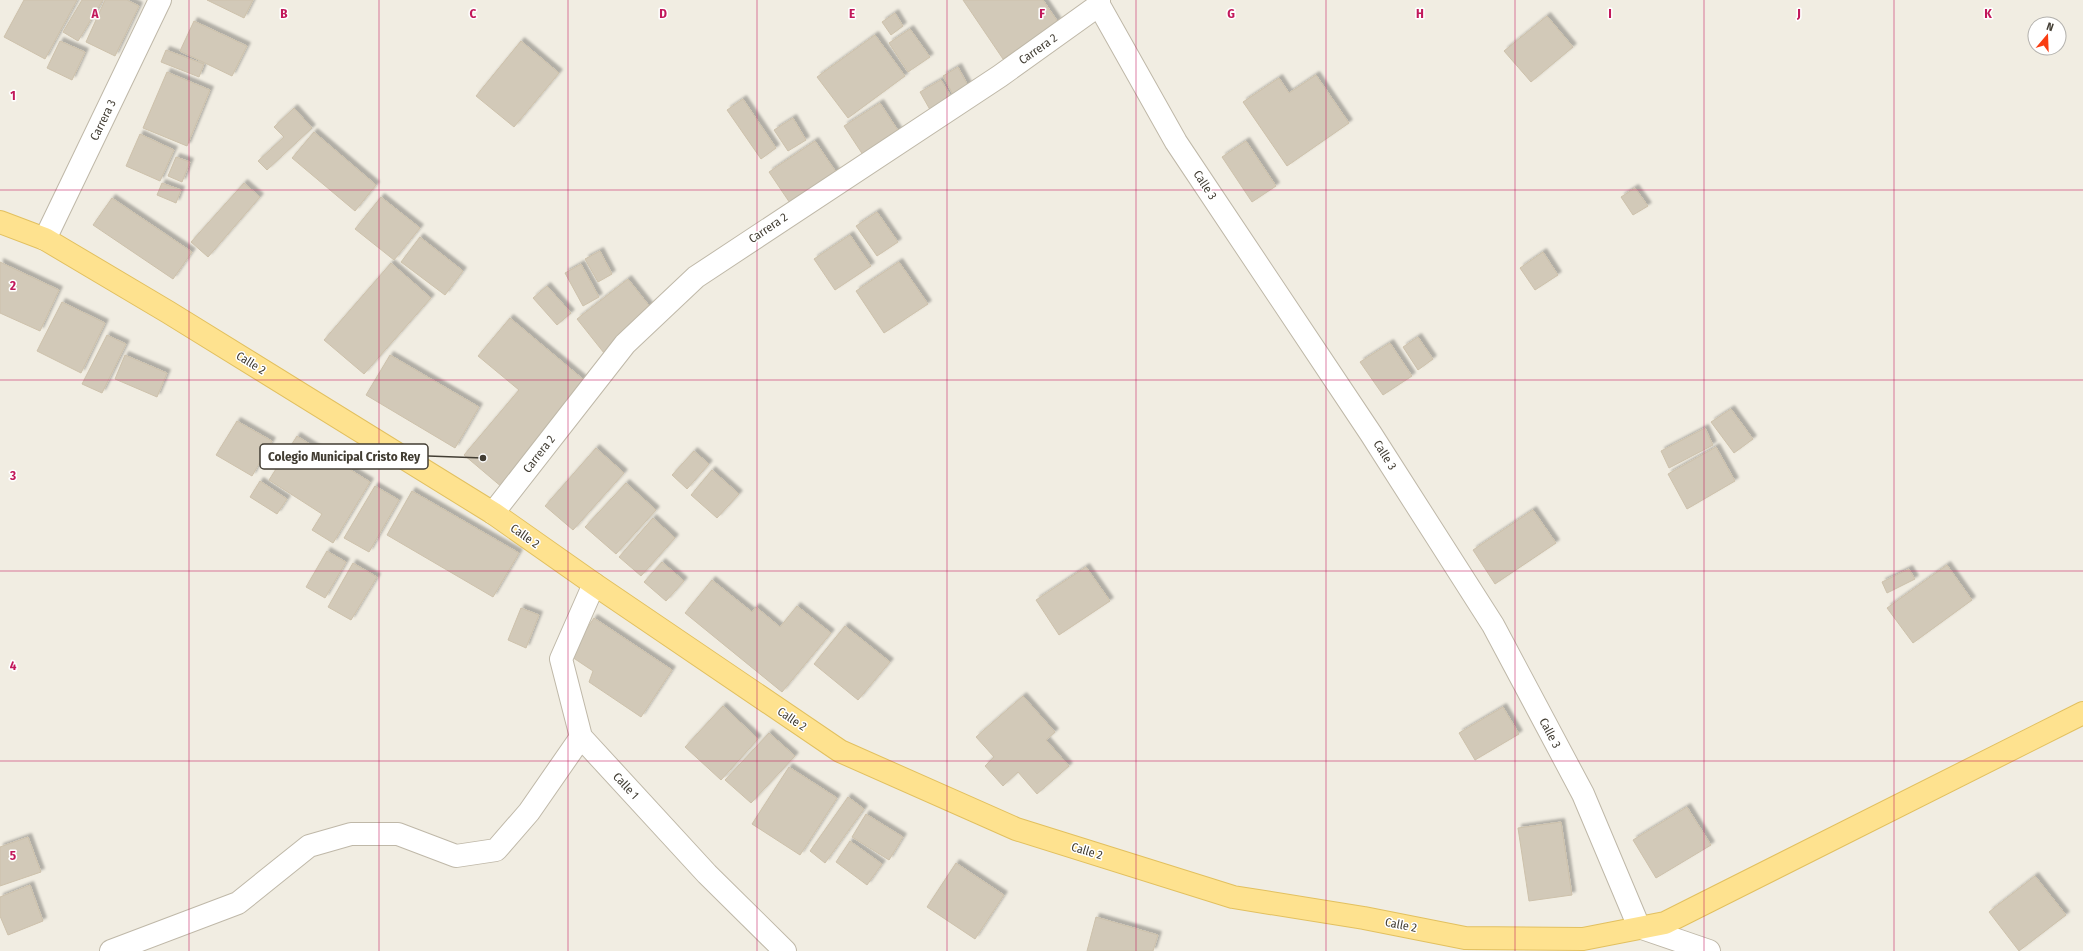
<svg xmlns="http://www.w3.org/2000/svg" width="2083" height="951" font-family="'Fira Sans Condensed',sans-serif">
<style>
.building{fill:#d2c9b8;stroke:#cdc1ab;filter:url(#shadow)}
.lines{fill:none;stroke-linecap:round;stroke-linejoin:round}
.minor-casing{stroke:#bfb8a8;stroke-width:24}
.tertiary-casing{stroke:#bfb8a8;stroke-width:24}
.primary-casing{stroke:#e2c05f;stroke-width:24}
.minor{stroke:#fff;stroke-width:22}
.tertiary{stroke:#fff;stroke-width:22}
.primary{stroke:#fee28f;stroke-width:22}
.grid{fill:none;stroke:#c2185b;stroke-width:1;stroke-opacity:0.55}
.labels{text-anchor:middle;stroke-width:3;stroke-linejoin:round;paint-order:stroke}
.street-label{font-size:12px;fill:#423d33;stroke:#fff}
.grid-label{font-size:13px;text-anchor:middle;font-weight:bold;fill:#c2185b;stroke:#fff;stroke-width:3;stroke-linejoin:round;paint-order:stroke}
.leader{fill:none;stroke:#423d33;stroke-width:1.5}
.callout-dot{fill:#423d33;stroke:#fff;stroke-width:1.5}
.callout{fill:#fff;stroke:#423d33;stroke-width:1.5}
.callout-label{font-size:13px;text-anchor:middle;font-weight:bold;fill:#423d33}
</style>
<defs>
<filter id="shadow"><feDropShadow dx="3.5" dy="-3.5" stdDeviation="1" flood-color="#0004"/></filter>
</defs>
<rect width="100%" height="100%" fill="#f1ede2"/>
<path class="building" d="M24 0H77L45 59 4 37Z
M82 0H103L78 41 63 32Z
M105 0H127L139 6 115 56 86 42Z
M207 0H253L244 18Z
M963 0H1043L1058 22 1003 59Z
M895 13 903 26 891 35 882 22Z
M1547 16 1573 47 1531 82 1504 51Z
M194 21 247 46 232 76 180 51Z
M910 29 930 57 908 72 889 43Z
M875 35 905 76 848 118 817 77Z
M60 41 85 52 72 80 47 68Z
M521 41 559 73 514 127 476 96Z
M166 50 204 64 199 77 161 62Z
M958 67 971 91 956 100 943 76Z
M167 72 210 90 187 146 143 128Z
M1316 75 1349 123 1287 166 1243 102 1279 78 1289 93Z
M941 80 955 103 933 115 920 92Z
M743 99 776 148 761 159 727 110Z
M880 103 903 138 867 161 844 126Z
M294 108 312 128 267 170 258 161 284 137 274 127Z
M793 118 806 140 788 151 774 130Z
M314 132 376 185 355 211 292 158Z
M140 134 174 150 160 181 126 166Z
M815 141 840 178 794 209 769 172Z
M1246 141 1276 186 1252 202 1222 157Z
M176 157 190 162 182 182 168 176Z
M162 183 181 190 176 203 157 195Z
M244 183 260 197 208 257 191 242Z
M1635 188 1648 206 1633 215 1621 197Z
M381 197 420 228 394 260 355 229Z
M112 198 192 252 173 279 93 225Z
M877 212 898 242 877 256 856 226Z
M850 235 871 266 835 290 814 259Z
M420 237 463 271 445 295 401 262Z
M600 251 612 274 598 282 585 259Z
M1543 252 1558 275 1535 290 1520 268Z
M0 262 59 290 40 331 0 313Z
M899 262 928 304 884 333 856 291Z
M391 263 431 298 364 374 324 340Z
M581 264 599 297 583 306 565 273Z
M628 279 655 313 604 353 577 319Z
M547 286 571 313 557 325 533 298Z
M62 302 105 323 81 373 37 351Z
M510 318 590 385 503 488 464 455 519 390 478 356Z
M107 335 126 344 102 393 82 384Z
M1418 337 1433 359 1418 370 1403 347Z
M1390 343 1412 376 1383 395 1360 362Z
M125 355 167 373 157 397 115 379Z
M390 355 479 407 455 448 366 395Z
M1731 409 1753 439 1734 453 1711 422Z
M237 421 272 441 252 476 216 455Z
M1705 428 1713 445 1669 468 1661 451Z
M297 436 370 482 333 543 312 530 322 514 269 480Z
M1716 447 1735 481 1687 509 1668 474Z
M596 448 624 473 573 530 545 506Z
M694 451 709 464 687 489 672 475Z
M712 470 739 494 717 518 691 495Z
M260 481 287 499 277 514 250 497Z
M626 483 656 510 616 554 585 527Z
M375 486 399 500 369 552 344 538Z
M412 491 519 553 493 597 387 535Z
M1533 510 1556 543 1495 584 1473 550Z
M653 518 675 538 641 576 619 557Z
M327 551 346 562 325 598 306 587Z
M662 562 684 581 666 601 644 582Z
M353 563 377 577 351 620 328 607Z
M1947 565 1972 600 1913 643 1887 608Z
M1086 567 1110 601 1059 635 1036 600Z
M1909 569 1915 579 1887 593 1882 582Z
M712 580 752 612 756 607 780 627 797 606 831 633 782 692 685 613Z
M521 608 539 615 526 648 508 640Z
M594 618 672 670 641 717 589 682 593 671 569 655Z
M845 626 890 662 858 700 814 664Z
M1023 696 1055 732 1046 740 1069 766 1037 794 1018 772 1003 786 985 766 994 757 976 737Z
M723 706 758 739 721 780 685 747Z
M1503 707 1519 734 1475 760 1459 733Z
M769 733 795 756 751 803 725 780Z
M789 767 837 798 800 855 752 824Z
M848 797 864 809 825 863 810 851Z
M1687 807 1711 845 1656 878 1633 840Z
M866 814 903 837 889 860 852 837Z
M1561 822 1572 895 1529 901 1518 828Z
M28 837 41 872 0 886V847Z
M850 841 882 864 867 885 836 862Z
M956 863 1004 895 975 939 927 907Z
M2035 876 2066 915 2019 951 1989 912Z
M30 885 43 921 8 935 0 916V897Z
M1096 917 1158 935 1153 951H1087Z"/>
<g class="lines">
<g class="minor-casing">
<path id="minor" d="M1099 0V5L1176 142 1371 434 1493 625 1583 794 1639 927 1709 951
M493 513 625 344 696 277 1000 76 1099 5
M594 584 561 659 581 737 707 874 785 951
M111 951 238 903 309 846 351 834H398L456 856 496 850 529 812 581 737"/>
</g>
<g class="tertiary-casing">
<path id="tertiary" d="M45 239 160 0"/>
</g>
<g class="primary-casing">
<path id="primary" d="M0 222 45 239 168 312 493 513 594 584 840 751 1016 829 1233 897 1364 918 1465 938 1583 939 1665 923 2083 713"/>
</g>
<use href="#minor" class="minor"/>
<use href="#tertiary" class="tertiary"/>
<use href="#primary" class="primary"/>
</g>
<path class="grid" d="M189 0V951M379 0V951M568 0V951M757 0V951M947 0V951M1136 0V951M1326 0V951M1515 0V951M1704 0V951M1894 0V951M0 190H2083M0 380H2083M0 571H2083M0 761H2083"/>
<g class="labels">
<g class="street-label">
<text transform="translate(1038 49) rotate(-35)" y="4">Carrera 2</text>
<text transform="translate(103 120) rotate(-64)" y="4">Carrera 3</text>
<text transform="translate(1205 185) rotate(57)" y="4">Calle 3</text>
<text transform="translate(768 228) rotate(-34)" y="4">Carrera 2</text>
<text transform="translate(251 363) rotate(32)" y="4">Calle 2</text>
<text transform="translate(539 454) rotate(-52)" y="4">Carrera 2</text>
<text transform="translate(1385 455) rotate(58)" y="4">Calle 3</text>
<text transform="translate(525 536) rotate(35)" y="4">Calle 2</text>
<text transform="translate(792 719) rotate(34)" y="4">Calle 2</text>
<text transform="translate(1550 733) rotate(62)" y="4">Calle 3</text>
<text transform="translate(626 786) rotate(47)" y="4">Calle 1</text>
<text transform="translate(1087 851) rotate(17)" y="4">Calle 2</text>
<text transform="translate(1401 925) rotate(11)" y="4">Calle 2</text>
</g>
</g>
<g class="grid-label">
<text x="95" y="18">A</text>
<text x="284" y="18">B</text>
<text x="473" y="18">C</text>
<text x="663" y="18">D</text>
<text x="852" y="18">E</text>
<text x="1042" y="18">F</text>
<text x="1231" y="18">G</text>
<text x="1420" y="18">H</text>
<text x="1610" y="18">I</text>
<text x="1799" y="18">J</text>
<text x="1988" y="18">K</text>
<text x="13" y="100">1</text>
<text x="13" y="290">2</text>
<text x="13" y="480">3</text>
<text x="13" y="670">4</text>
<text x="13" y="860">5</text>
</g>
<path class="leader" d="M483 458L428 456"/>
<circle class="callout-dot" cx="483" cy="458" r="4"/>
<rect class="callout" x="260" y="444" width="168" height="25" rx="4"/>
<g class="callout-label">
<text x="344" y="461">Colegio Municipal Cristo Rey</text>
</g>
<g transform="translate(2047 36) rotate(19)"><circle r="19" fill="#ffffff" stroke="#b3b1ad"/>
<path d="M0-3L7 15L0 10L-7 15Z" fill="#f93d12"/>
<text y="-6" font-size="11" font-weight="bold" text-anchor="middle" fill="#423d33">N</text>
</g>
</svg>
